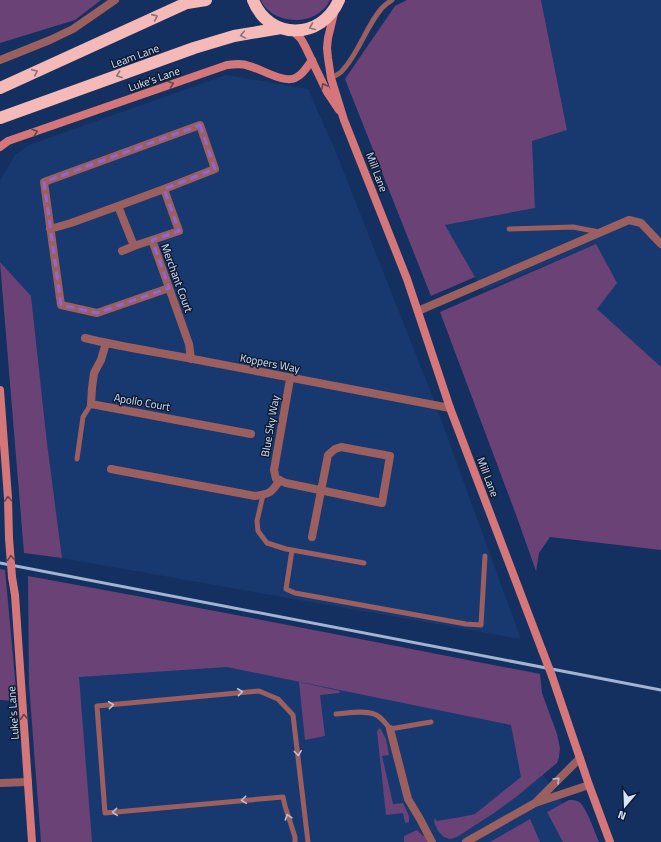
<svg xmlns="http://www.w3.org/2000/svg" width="661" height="842" font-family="'Titillium Web',sans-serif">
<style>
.built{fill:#18396f}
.green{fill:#6b4275}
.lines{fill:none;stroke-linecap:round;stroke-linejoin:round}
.lane{stroke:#9b5f5f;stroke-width:5}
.street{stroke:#9b5f5f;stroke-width:8}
.secondary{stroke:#d57778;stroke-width:8}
.highway{stroke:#f5b9b8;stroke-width:12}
.rail{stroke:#a2b4d3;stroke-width:3}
.secondary-bridge{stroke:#d57778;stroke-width:8}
.oneway{stroke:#8d717a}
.oneway2{stroke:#674450}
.oneway3{stroke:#c4bdce}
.marked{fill:none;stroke:#9664d2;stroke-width:3;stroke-dasharray:8 5;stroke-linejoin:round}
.labels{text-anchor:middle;stroke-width:3;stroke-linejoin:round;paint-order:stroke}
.street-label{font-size:11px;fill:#d6e5fd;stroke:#0d1a2f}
</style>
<rect width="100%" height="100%" fill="#143060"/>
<path class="built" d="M541 0H661V374L597 309 596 244 483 291 445 225 535 208 532 141 567 130Z
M226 75 308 89 335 150 433 398 521 639 62 558 47 443 31 296 0 262V181L15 155 29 145Z
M83 639 515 703 534 754 544 776 565 807 581 842H72L64 758Z"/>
<path class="green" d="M0 0H101L75 20 0 43Z
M261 0H330C320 21 292 25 273 14 268 10 263 6 261 0Z
M407 0H541L567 130 532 141 535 208 445 225 475 277 431 296 345 79 395 6Z
M596 244 617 283 597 309 661 367V550L550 537 539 553 536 571 515 512 440 312Z
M0 262 31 296 47 443 62 558 24 553Z
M0 569 5 570 12 645 17 701 0 700Z
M28 576C199 607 369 641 540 674L542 693 557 734 560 748 559 757 557 763 516 797 494 813 457 837 450 839 444 837 438 831 434 822 435 818 437 821 461 817 475 814 521 777 511 725 227 667 79 677 92 842H41L29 684Z
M299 682 340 691 339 693 320 695 325 736 305 740Z
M380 728 386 739 389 755 382 756 393 804 403 803 409 816V822L405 823 403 813 386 815 377 731Z
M569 800C573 800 576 800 579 802 586 806 595 833 599 842H563L547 812Z
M530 819 540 842H490Z
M417 830 423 836 425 835 427 842H404V836Z"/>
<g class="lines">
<path class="lane" d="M331 78C335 76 339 74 342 71 359 53 366 26 382 8 385 5 389 2 392 0
M509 229 573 227 599 232
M77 459 83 417 91 404
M263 495 257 521 258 531 267 543 286 549 292 550 286 589 295 593 466 624 481 625 485 556
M292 550 364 563
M336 714C348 713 363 710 374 714 381 716 386 724 390 729L431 722
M295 842V837L285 806 283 797 105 813 97 706 259 691 278 699 293 715 308 842"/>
<path class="street" d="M0 60 50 40 73 29 115 0
M118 206 164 189
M50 229 71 223 118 206 134 246 152 240 189 344 191 359
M152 240 179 231 164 189 215 169 200 125 44 182 61 305 97 313 169 288
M122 251 134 246
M418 311 629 220 641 223 661 244
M85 338C121 347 157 352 193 359 279 376 365 392 450 408
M106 343 101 360 94 373 92 388 91 404 251 434
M290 379 274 470 276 479 286 483 382 503 390 456 341 447 335 449 328 455 312 537
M111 469 255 496C270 494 271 493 280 480
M390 729 408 799 420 819 432 842
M0 783 28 782
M537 801 580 758
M466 842 535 803 589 785"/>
<path class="secondary" d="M335 9 328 38 327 48 328 58 331 78 344 120 407 279 450 408 542 650
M293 31 301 39 305 46 327 92 339 110
M0 147 8 141 227 65C235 64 242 63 249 66 262 69 285 85 297 77 303 74 308 66 312 60
M0 390 8 498 9 538
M12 577 15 595 32 842
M552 676 589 785 610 842"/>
<path class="highway" d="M253 0C269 41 322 40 339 0
M187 3 206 0
M0 88 193 0
M0 118 194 48 234 36 281 28"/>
<path class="rail" d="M0 563 661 690"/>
<path class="secondary-bridge" d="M9 538 12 577
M542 650 552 676"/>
</g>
<defs><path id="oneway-chevron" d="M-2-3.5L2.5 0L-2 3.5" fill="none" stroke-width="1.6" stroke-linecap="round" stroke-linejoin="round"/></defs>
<g class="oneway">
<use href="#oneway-chevron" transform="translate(155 17) rotate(-24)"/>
<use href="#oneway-chevron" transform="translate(312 27) rotate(158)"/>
<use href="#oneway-chevron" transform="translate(243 35) rotate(170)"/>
<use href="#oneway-chevron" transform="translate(35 72) rotate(-25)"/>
<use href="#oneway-chevron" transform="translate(119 75) rotate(160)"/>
</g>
<g class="oneway2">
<use href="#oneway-chevron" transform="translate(171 84) rotate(-20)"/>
<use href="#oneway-chevron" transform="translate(324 86) rotate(-117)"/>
<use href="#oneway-chevron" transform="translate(35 132) rotate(-19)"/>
<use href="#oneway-chevron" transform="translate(8 499) rotate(-94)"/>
<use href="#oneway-chevron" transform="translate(11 558) rotate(-94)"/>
<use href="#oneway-chevron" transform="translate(24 717) rotate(-94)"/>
</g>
<g class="oneway3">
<use href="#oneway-chevron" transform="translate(240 692) rotate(-6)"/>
<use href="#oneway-chevron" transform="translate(111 705) rotate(-6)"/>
<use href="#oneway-chevron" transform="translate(298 753) rotate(83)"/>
<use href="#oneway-chevron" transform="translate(557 780) rotate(-45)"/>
<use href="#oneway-chevron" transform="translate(244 800) rotate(175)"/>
<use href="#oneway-chevron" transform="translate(115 812) rotate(175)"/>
<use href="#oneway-chevron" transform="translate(288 817) rotate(-108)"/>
</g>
<path class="marked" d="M200 125 215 169 164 189 179 231 152 240 169 288 97 313 61 305 44 182Z"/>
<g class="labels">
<g class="street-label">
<text transform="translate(135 56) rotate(-20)" y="4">Leam Lane</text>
<text transform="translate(154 79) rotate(-19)" y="4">Luke's Lane</text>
<text transform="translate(377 172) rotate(69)" y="4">Mill Lane</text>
<text transform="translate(177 278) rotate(70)" y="4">Merchant Court</text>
<text transform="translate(270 363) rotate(11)" y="4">Koppers Way</text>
<text transform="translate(142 402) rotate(10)" y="4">Apollo Court</text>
<text transform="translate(270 426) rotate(-80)" y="4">Blue Sky Way</text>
<text transform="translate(488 477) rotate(69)" y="4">Mill Lane</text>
<text transform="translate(13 713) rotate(-94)" y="4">Luke's Lane</text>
</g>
</g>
<g transform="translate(625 806) rotate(199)" stroke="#0d1a2f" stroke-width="3" paint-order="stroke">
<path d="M0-3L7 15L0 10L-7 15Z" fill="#d6e5fd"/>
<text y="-6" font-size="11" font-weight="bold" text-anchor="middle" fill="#d6e5fd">N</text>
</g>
</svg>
